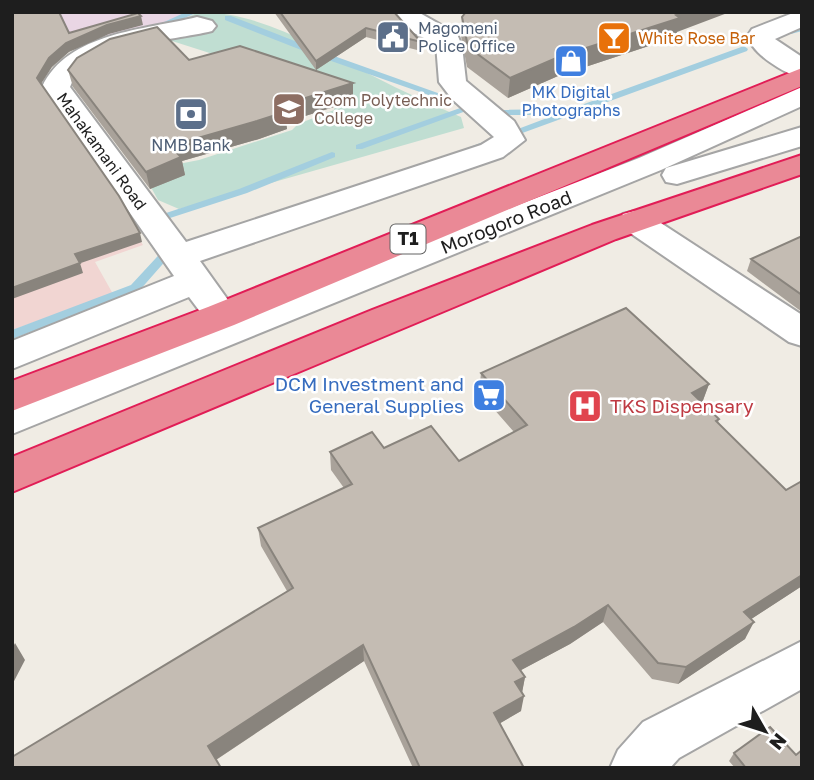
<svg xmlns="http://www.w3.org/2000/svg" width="814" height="780" font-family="'Golos Text',sans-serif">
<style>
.commercial{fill:#f1d5d2}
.industrial{fill:#e9d6e4}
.wetland{fill:#c0ded2}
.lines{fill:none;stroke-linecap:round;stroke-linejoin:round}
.stream{fill:#a3cedf;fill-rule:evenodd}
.minor-casing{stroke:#a5a5a5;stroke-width:4}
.highway-casing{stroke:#e11d56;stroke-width:4}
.minor{fill:#fff;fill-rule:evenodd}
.highway{fill:#ea8996;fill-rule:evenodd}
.wall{fill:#a9a29a}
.shaded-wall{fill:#89847d}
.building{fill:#c4bcb3;stroke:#89847d;stroke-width:2}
.labels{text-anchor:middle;stroke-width:5;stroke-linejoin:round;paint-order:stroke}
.far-service-label{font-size:16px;fill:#4e5e75;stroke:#fff;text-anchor:start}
.far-food-label{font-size:16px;fill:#c56008;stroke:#fff;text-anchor:start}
.far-shop-label{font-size:16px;fill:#366cbe;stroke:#fff}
.far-education-label{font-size:16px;fill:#785e54;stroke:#fff;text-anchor:start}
.far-street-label{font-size:16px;fill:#1e1e1e;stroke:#fff}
.shield{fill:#fff;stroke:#626262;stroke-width:2}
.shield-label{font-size:18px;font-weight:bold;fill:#1e1e1e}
.street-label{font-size:19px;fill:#1e1e1e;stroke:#fff}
.shop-label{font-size:19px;fill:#366cbe;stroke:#fff;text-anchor:end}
.health-label{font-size:19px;fill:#be3a42;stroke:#fff;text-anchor:start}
</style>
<rect width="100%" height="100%" fill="#f0ece4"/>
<path class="commercial" d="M41 84 143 245 95 262 113 294 12 330V92Z"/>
<path class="industrial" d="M55 12H191L192 13 189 17 127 38 70 50Z"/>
<path class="wetland" d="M199 12C262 12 319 49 373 76 402 91 431 104 461 117L464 128 179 209 158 200 142 171 199 160 292 130 298 124 334 110 339 94 150 34Z"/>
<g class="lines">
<path class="stream" d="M186 12H198L158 30 151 28Z
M225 16H231L320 51 477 107 362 149H356V145L463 107 314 55 225 20Z
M802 26V31L791 34 787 32Z
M744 46 748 49 747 51 451 159 448 160 443 157 555 115H489L486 114V110L558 109 562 112Z
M332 152 335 153V157L247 193 170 218 175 227 174 229H166L159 217 160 215 239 189Z
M172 244 177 247 176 249 139 291 12 339V330L131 285 168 245Z"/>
<g class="minor-casing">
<path id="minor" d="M391 12H418L457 34 462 46 466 81 514 121 525 140 503 157 200 261 238 314 639 158 802 87V106L661 170 12 434V403L210 325 189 297 12 369V341L174 276 42 87C68 32 145 30 197 17L212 21 216 26 212 31C172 41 89 44 70 87L186 242 481 145 494 137 452 99 439 82 436 44 406 29Z
M802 12V27L775 39 802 57V78C785 74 750 53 748 35L752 29 793 13Z
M802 127V146L677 184 666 182 662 175 666 168Z
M635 211 647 214 802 315V346L789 342 623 228 619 221 623 214Z
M802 641V689L679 758 670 768H610L618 750 643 722Z"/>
</g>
<g class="highway-casing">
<path id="highway" d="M802 68V86L234 325 12 411V381L208 307Z
M802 155V174L616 239 12 492V457L372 310 592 225Z"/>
</g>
<use href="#minor" class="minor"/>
<use href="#highway" class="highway"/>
</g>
<path class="wall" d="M274 12H394L421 42V51L366 37 316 70Z
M462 17 677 32 676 37 558 76 508 98 467 67 461 36Z
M189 60 353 83V101L286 122 287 129 259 139 182 161 185 175 150 189 73 87 68 70Z
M802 236V312L747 271 751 259Z
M481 373 709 384 702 403 719 419 718 423 802 586 751 619 745 639 678 684 652 679 603 622 570 644 521 670 525 677 522 692 521 711 500 723 524 768H413L364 661 216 760 12 768 287 591 261 546 258 528 344 488 331 470 330 452 384 448 459 461 514 432 479 392Z
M734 753 796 755 802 768H735L729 761Z"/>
<path class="shaded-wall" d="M684 12H730L677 32 676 37 558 76 508 98 510 78 561 56Z
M141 16 143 25 109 34 69 52 52 67 39 87 37 78 49 58 66 43 107 25Z
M366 28V37L316 70V61Z
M353 83V101L286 122 287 129 259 139 182 161 185 175 150 189 146 172 170 146 280 106Z
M140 233 142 242 78 264 75 254Z
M80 263 83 273 12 299V288Z
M709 384 702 403 692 393Z
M802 575V586L736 629 744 612Z
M608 605 603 622 570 644 510 676 513 660Z
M754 622 745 639 678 684 686 667Z
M15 643 25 660 12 685V649Z
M363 645 364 661 214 761 208 746Z
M525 677 522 693 515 682Z
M524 696 521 711 492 728 494 713Z"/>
<path class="building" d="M12 12H59L69 33 138 13 141 16 107 25 66 43 49 58 37 78 119 196 140 233 75 254 80 263 12 288Z
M280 12H394L421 42 366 28 316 61Z
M466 12H684L676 15 680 18 561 56 510 78 468 47 462 17Z
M157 27 189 60 240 46 353 83 280 106 285 112 257 121 170 146 181 157 146 172 68 70 77 58 110 39Z
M802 236V295L751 259Z
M626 308 709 384 692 393 719 419 716 421 786 490 802 481V575L744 612 754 622 686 667 658 663 608 605 574 627 513 660 525 677 515 682 524 696 494 713 524 768H420L363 645 208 746 221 768H12V757L293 588 258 528 352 484 330 452 372 432 384 448 431 426 459 461 527 425 481 373Z
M770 727 796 755 802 750V768H746L734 753Z"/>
<defs>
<g id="civic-square" transform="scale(1.75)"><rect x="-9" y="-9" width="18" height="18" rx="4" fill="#5c6f8a" stroke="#fff"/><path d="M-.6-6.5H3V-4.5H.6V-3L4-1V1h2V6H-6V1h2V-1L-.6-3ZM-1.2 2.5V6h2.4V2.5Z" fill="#fff"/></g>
<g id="bar-square" transform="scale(1.75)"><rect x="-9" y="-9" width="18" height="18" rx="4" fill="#e8710a" stroke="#fff"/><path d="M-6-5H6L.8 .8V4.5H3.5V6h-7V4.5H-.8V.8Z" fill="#fff"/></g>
<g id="shop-square" transform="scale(1.75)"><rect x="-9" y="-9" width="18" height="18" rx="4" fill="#3f7fe0" stroke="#fff"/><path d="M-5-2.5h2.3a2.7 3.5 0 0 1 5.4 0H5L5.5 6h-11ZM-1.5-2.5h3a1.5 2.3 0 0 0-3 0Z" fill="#fff"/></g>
<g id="university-square" transform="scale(1.75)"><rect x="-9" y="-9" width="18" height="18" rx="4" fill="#8d6e63" stroke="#fff"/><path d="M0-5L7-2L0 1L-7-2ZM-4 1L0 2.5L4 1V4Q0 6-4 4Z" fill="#fff"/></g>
<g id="bank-square" transform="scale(1.75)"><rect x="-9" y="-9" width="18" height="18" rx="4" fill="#5c6f8a" stroke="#fff"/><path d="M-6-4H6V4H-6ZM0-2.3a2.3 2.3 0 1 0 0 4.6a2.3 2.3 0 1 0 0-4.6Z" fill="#fff"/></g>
<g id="supermarket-square" transform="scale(1.75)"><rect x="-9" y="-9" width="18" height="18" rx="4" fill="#3f7fe0" stroke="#fff"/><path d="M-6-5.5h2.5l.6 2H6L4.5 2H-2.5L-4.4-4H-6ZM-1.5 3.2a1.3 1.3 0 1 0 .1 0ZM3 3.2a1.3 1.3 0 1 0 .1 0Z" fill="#fff"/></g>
<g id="hospital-square" transform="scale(1.75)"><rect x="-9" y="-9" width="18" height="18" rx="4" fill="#e0444e" stroke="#fff"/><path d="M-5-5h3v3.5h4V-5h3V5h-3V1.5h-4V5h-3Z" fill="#fff"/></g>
</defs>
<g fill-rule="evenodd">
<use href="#civic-square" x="393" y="37"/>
<use href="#bar-square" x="614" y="38"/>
<use href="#shop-square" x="571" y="61"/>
<use href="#university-square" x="289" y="109"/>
<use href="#bank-square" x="191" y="114"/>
<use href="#supermarket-square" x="489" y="395"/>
<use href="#hospital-square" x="585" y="406"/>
</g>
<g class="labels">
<g class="far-service-label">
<text x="418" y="34">Magomeni<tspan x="418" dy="18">Police Office</tspan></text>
<text x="191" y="151" text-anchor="middle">NMB Bank</text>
</g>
<g class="far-food-label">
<text x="638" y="44">White Rose Bar</text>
</g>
<g class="far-shop-label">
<text x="571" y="98">MK Digital<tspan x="571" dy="18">Photographs</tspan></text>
</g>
<g class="far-education-label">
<text x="314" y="106">Zoom Polytechnic<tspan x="314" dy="18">College</tspan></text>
</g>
<g class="far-street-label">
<text transform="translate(102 151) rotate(54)" y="6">Mahakamani Road</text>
</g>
<rect class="shield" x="390.5" y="224.5" width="35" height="29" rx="5"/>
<g class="shield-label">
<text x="408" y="245">T1</text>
</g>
<g class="street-label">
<text transform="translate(506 222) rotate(-22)" y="7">Morogoro Road</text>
</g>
<g class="shop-label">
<text x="464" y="391">DCM Investment and<tspan x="464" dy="22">General Supplies</tspan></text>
</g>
<g class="health-label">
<text x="610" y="413">TKS Dispensary</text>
</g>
</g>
<rect width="814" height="780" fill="none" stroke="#1e1e1e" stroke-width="28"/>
<g transform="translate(765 731) rotate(129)" stroke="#ffffff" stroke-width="5" paint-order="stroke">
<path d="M0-5L12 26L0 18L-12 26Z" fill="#1e1e1e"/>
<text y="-10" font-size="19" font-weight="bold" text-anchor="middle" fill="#1e1e1e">N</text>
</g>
</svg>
